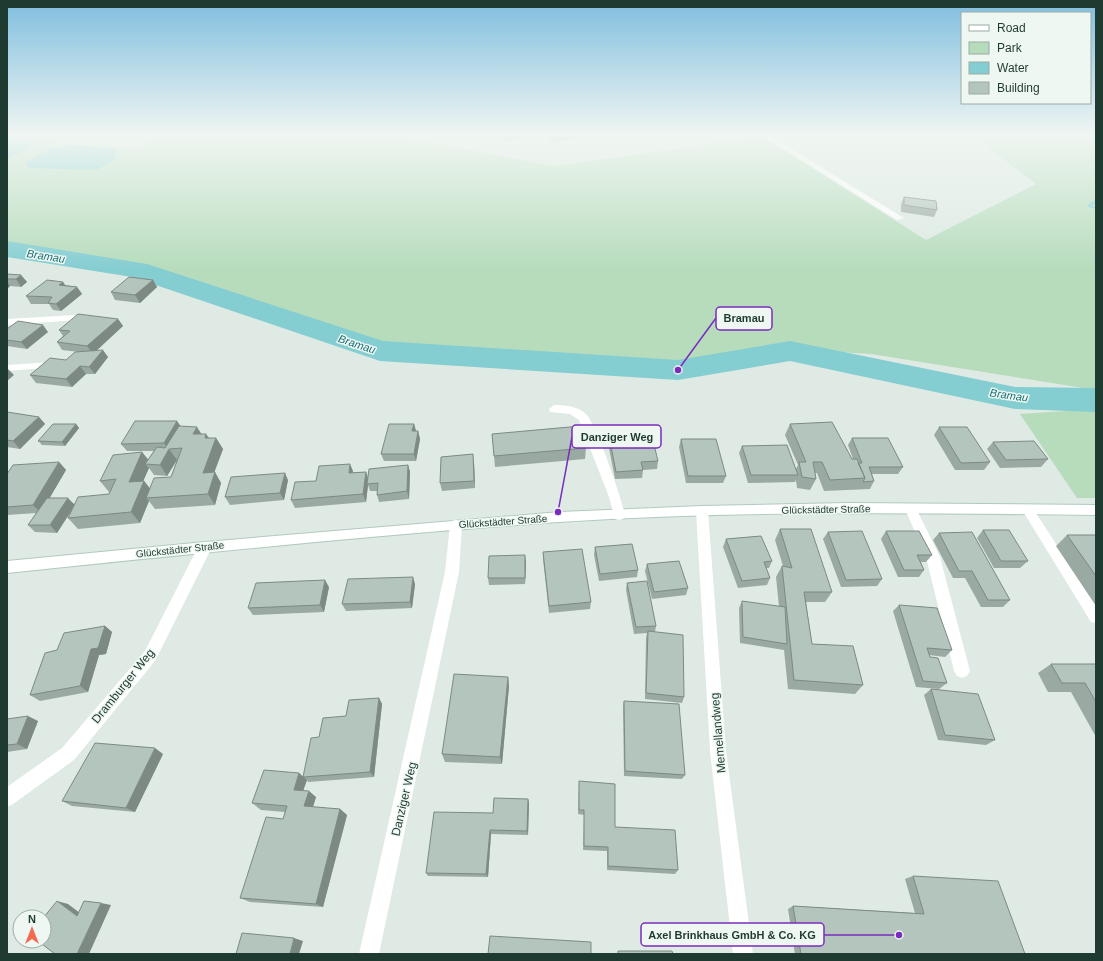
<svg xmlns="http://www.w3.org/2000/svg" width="1103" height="961" font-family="Arial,sans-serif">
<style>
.green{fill:#b6dcbc}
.water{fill:#84cdd1}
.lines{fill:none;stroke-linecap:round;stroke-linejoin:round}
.stream{fill:#84cdd1;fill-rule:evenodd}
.river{fill:#84cdd1;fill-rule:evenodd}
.secondary-casing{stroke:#b1cabe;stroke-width:2}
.lane{fill:#fff;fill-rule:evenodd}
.street{fill:#fff;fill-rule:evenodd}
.secondary{fill:#fff;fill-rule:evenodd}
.wall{fill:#9aa9a2;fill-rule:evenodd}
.shaded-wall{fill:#7d8a84}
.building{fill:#b3c5bc;stroke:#7d8a84}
.labels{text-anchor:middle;stroke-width:3;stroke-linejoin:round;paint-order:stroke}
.street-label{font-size:10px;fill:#1f3a30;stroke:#eef7f2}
.water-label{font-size:11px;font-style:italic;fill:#197076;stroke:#eef7f2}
.near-street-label{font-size:12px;fill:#1f3a30;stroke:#eef7f2}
.leader{fill:none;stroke:#7b2cbf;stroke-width:1.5}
.callout-dot{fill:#7b2cbf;stroke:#eef7f2;stroke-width:1.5}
.callout{fill:#eef7f2;stroke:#7b2cbf;stroke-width:1.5}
.callout-label{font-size:11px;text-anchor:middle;font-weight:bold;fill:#1f3a30}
</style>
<rect width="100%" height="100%" fill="#deeae3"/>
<path class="green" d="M47 136H59L54 144 139 148 155 136H393L554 166 763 137 926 240 1036 184 973 136H1096V390L871 354 789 349 677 368 380 349 142 268 7 246V159L32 147Z
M1096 409V498H1077L1020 414Z"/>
<path class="water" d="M10 136H47L32 147 7 159V137Z
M73 145 116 149 115 159 97 170 29 168 25 162 50 149Z"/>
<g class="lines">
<path class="stream" d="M1095 200H1096V203L1092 206 1096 207V209L1088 207V205Z"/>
<path class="river" d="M7 241 147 264 383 341 678 360 790 341 1015 387 1096 388V412L1015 409 790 361 678 380 380 361 132 277 7 257Z"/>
<g class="secondary-casing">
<path id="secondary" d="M849 503 1096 505V515C917 513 737 510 559 522 375 535 191 554 7 573V561L205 542 560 512 702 506Z"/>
</g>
<path class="lane" d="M75 315 80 318 78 320 7 325V319Z
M53 362 57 363 58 365 57 367 7 371V365Z
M554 405C565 405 578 406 586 414 596 423 622 499 625 515L623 519 619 520 615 519 609 497 579 420 570 414 550 412 549 409Z
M911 504 915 506 940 557 970 671 967 676 962 678 957 676 954 671 926 557 905 509 907 506Z
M1028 505 1032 507 1096 605V623L1091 622 1024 513 1022 510 1024 507Z"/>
<path class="street" d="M763 136H770L904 218 897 220Z
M702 506 706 508 708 511 726 751 753 954H733L710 751 696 511 698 508Z
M456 520 461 521 462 525 459 572 379 954H359L445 572 450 525 451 521Z
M205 542 210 543 212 547 155 661 74 760 13 804 7 807V787L62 748 145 651 200 543Z"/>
<use href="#secondary" class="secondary"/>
</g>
<path class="wall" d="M500 136H536L505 141Z
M546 136H578V138L552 142Z
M904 197 937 210 934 217 901 212V204Z
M7 274 21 275 27 282 21 287 10 286 7 289Z
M153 280 157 287 140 303 115 300 111 292Z
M63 282 65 285 77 287 82 294 61 311 53 310 49 304H31L26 296Z
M118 319 123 326 96 350 108 357 95 374H86L72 387 36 383 30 375 66 360 79 352 62 350 57 342 63 336 59 330Z
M7 329 48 332 27 349 7 346Z
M7 412 39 417 45 424 20 449 7 447Z
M76 424 79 428 65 446 42 445 38 441Z
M414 424 416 431H418L420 439 416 461H384L381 454Z
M790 424 852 459H853L848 445 852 438 903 467 898 474H872L874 481 870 489 824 491 817 473H815L816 479 810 490 797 488 796 480 795 482 748 483 739 453 742 446 796 469 798 465 785 435Z
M180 427 201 434H206L209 438H216L223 449 214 472 221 483 215 505 155 509 149 501 140 523 78 529 68 518 69 514 57 533 35 532 28 525 36 513 7 515V474L59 462 66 470 49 498 74 504 109 494 111 492H109L100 481 142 452 148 460 154 451H127L121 444ZM177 460 171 477 150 489 144 481H143L149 468 154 475 167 476Z
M939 427 990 462 984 470H955L934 435Z
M608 431 658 461 657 469 643 470 642 478 615 479 607 438Z
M492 434 586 448 585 459 495 467Z
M681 439 726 476 723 483H686L679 447Z
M993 442 1048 459 1041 467 1000 468 987 449Z
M474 462 475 488 442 491 440 483Z
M408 465 410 472 409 499 379 502 377 495V491H370L368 485 366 502 295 508 291 500 316 481 353 471V473L366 472 368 478Z
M288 480 284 500 230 505 225 497Z
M780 529 832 592 825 602H806L812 644 863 685 855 694 788 689 784 650 740 643 739 608 742 601 779 607 776 577 782 566H783L775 540Z
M983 530 1028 561 1020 568H994L977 538Z
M886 531 932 555 926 562H921L924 570 919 577H898L881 539Z
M828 532 882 579 877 586 841 587 823 539Z
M939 533 1010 600 1003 607H981L965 578H953L933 540Z
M1067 535H1096V606L1056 546Z
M726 539 772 561 769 568H766L770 578 767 585 738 588 723 547Z
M595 547 638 570 637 577 599 581 594 555Z
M543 552 591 602 590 609 549 613 543 559Z
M526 563 525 584 489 585 488 578Z
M647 564 688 588 686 595 652 599 645 571Z
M627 583 656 626 655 632 684 697 682 703 645 699 646 638 647 633 634 634 626 590Z
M415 584 412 608 346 611 342 604Z
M329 587 324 612 253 615 248 608Z
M899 605 952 650 945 657 929 655 947 683 939 689 916 687 893 611Z
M105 626 112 632 106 654 99 655 88 692 40 701 30 695Z
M1051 664H1096V737L1071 692H1048L1038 673Z
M508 677 509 686 502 764 445 762 442 754Z
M931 689 995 740 986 745 938 740 924 695Z
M379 698 382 704 374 777 308 782 307 780 303 790 316 797 313 807 340 809 347 815 323 907 250 902 240 898 283 819 285 812 261 810 252 803 299 773 303 777 319 737 346 716Z
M624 701 685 775 682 779 624 776 623 706Z
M7 719 38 721 27 749 7 752Z
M163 754 135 812 72 806 62 801Z
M579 781 615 827 678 870 675 874 607 870V851L583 850 584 815 578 814Z
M528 799 529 803 528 835 491 834 488 877 428 876 426 873 493 813Z
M913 876 1025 954H795L788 909 793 906 915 913 905 879Z"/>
<path class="shaded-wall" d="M504 136H536L505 141Z
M552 136H578V138L552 142Z
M21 275 27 282 21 287 16 279Z
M153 280 157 287 140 303 135 295Z
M7 281 10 286 7 289Z
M63 282 68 289 59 285Z
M77 287 82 294 61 311 56 304Z
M118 319 123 326 93 354 87 346Z
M43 325 48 332 27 349 21 342Z
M103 350 108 357 95 374 89 367Z
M80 366 86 374 72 387 66 379Z
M7 368 14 375 7 381Z
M39 417 45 424 20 449 13 441Z
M177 421 182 428 169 449 177 460 167 476 160 465 168 450 164 443Z
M76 424 79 428 65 446 62 442Z
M414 424 416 431H412Z
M197 427 204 438 193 434Z
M418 431 420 439 416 461 414 454Z
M206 434 213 445 205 438Z
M216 438 223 449 210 484 203 473Z
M142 452 151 463 145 464 149 468 138 493 129 482Z
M473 454 474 462 475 488 474 481Z
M59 462 66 470 41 513 33 505Z
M350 464 353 471 351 481 349 473Z
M408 465 410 472 409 499 407 491Z
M215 472 221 483 215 505 208 494Z
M366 472 368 479 367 484 368 485 366 502 363 494Z
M285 473 288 480 284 500 280 493Z
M144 481 153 492 146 498 149 501 140 523 131 512Z
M68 498 75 505 57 533 50 525Z
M525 555 526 563 525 584Z
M413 577 415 584 412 608 410 602Z
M325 580 329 587 324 612 320 605Z
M105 626 112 632 106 654 99 655 88 692 80 686 91 649Z
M508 677 509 686 502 764 500 757Z
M379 698 382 704 374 777 370 772Z
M28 716 38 721 27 749 17 744Z
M155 748 163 754 135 812 126 808Z
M299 773 307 780 301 797 294 790Z
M309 791 316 797 311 813 304 806Z
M528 799 529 803 528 835 527 831Z
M340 809 347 815 323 907 316 904Z
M490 830 491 834 488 877 486 874Z
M57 901 68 904 88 919 77 916Z
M101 903 111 905 89 954H77Z
M294 938 303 941 299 954H290Z"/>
<path class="building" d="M904 197 936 201 937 210 904 205Z
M7 274 21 275 16 279H7Z
M129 277 153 280 135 295 111 292Z
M47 280 63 282 59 285 77 287 56 304 48 303 52 297 26 296Z
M78 314 118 319 87 346 57 342 70 331 59 330Z
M18 321 43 325 21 342 7 340V329Z
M103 350 89 367 80 366 66 379 30 375 50 358 66 360 75 352Z
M7 412 39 417 13 441 7 440Z
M135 421H177L164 443 121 444Z
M832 422 852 459H857L865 478 830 480 822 462H813L816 479 802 477 799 462H806L790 424Z
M53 424H76L62 442 38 441Z
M389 424H414L412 431H418L414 454H381Z
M179 426 197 427 193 434H206L205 438H216L203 473 215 472 208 494 146 498 154 478 171 477 182 448 169 449 160 465 145 464 157 447 165 448Z
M581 426 586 448 494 456 492 434Z
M939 427H967L990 462 961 463Z
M650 428 658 461 641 462 643 470 616 472 608 431Z
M852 438H888L903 467H869L874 481 863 482 865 478 858 463H862Z
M681 439H716L726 476H688Z
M1034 441 1048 459 1006 460 993 442Z
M787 445 798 475H751L742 446Z
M142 452 129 482 144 481 131 512 68 518 78 497 109 494 116 479 100 481 113 455Z
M473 454 474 481 440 483 441 457Z
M59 462 33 505 7 507V474L13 465Z
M350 464 349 473 366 472 363 494 291 500 295 482 316 481 319 466Z
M408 465 407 491 377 495 378 483 367 484 369 469Z
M285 473 280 493 225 497 231 477Z
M47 498H68L50 525H28Z
M780 529H811L832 592H804L812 644 853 646 863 685 794 680 782 566 792 568Z
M983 530H1009L1028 561H1001Z
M862 531 882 579 846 580 828 532Z
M886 531H919L932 555H917L924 570H904Z
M972 532 1010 600H988L972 571H959L939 533Z
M1067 535H1096V576Z
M761 536 772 561 764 562 770 578 742 581 726 539Z
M632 544 638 570 600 574 595 547Z
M582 549 591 602 549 606 543 552Z
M525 555V578H488L489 556Z
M679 561 688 588 654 592 647 564Z
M413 577 410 602 342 604 348 579Z
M325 580 320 605 248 608 256 583Z
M647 581 656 626 636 627 627 583Z
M742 601 785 607 787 644 743 637Z
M899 605 937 608 952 650 927 648 930 657 938 658 947 683 923 681Z
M105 626 98 648 91 649 80 686 30 695 45 653 57 650 64 633Z
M648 631 683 635 684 697 646 693Z
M1051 664H1096V702L1085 683H1062Z
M454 674 508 677 500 757 442 754Z
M931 689 978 694 995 740 945 735Z
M379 698 370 772 303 777 311 738 319 737 323 718 346 716 349 700Z
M624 701 679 704 685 775 625 771Z
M28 716 17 744 7 745V719Z
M95 743 155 748 126 808 62 801Z
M264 770 299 773 294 790 309 791 304 806 340 809 316 904 240 898 266 817 283 819 287 806 252 803Z
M579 781 615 784V827L675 830 678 870 608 866V847L584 846V810H579Z
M494 798 528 799 527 831 490 830 486 874 426 873 434 812 493 813Z
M913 876 998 881 1025 954H801L793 906 924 914Z
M57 901 77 916 84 901 101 903 77 954H55L38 941H44V917Z
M242 933 294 938 290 954H236Z
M490 936 591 942V954H488Z
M618 951H672L673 954H618Z"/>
<linearGradient id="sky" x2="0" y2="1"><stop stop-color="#80bedf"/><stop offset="0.5" stop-color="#f0f6f2"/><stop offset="1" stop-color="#f0f6f2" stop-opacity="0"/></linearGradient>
<rect width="1103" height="270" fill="url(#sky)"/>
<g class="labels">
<g class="street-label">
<text transform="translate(826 509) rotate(-1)" y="4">Glückstädter Straße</text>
<text transform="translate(503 521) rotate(-4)" y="4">Glückstädter Straße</text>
<text transform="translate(180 549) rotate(-6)" y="4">Glückstädter Straße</text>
</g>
<g class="water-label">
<text transform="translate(46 256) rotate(9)" y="4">Bramau</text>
<text transform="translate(357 344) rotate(18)" y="4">Bramau</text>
<text transform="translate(1009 395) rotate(8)" y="4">Bramau</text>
</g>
<g class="near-street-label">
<text transform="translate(123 686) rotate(-51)" y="4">Dramburger Weg</text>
<text transform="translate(718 733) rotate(-95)" y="4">Memellandweg</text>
<text transform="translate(404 799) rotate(-77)" y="4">Danziger Weg</text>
</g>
</g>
<path class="leader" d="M678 370L716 318M558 512L572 437M899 935L824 935"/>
<g class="callout-dot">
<circle cx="678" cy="370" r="4"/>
<circle cx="558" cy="512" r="4"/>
<circle cx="899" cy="935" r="4"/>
</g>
<g class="callout">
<rect x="716" y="307" width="56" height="23" rx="4"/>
<rect x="572" y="425" width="89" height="23" rx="4"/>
<rect x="641" y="923" width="183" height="23" rx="4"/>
</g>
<g class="callout-label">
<text x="744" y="322">Bramau</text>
<text x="617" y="441">Danziger Weg</text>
<text x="732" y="939">Axel Brinkhaus GmbH &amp; Co. KG</text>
</g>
<rect width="1103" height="961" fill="none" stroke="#1f3a30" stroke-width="16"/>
<rect x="961" y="12" width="130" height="92" fill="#eef7f2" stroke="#9baba4"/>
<rect x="969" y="25" width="20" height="6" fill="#ffffff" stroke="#9baba4"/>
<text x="997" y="32" font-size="12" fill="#1f3a30">Road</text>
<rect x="969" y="42" width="20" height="12" fill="#b6dcbc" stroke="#9baba4"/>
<text x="997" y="52" font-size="12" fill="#1f3a30">Park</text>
<rect x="969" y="62" width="20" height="12" fill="#84cdd1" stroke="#9baba4"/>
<text x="997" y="72" font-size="12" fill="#1f3a30">Water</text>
<rect x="969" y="82" width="20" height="12" fill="#b3c5bc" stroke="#9baba4"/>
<text x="997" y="92" font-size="12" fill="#1f3a30">Building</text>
<g transform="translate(32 929)"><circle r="19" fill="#eef7f2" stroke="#9baba4"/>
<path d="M0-3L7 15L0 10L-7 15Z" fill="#f56951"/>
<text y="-6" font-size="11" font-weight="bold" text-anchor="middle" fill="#1f3a30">N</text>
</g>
</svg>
